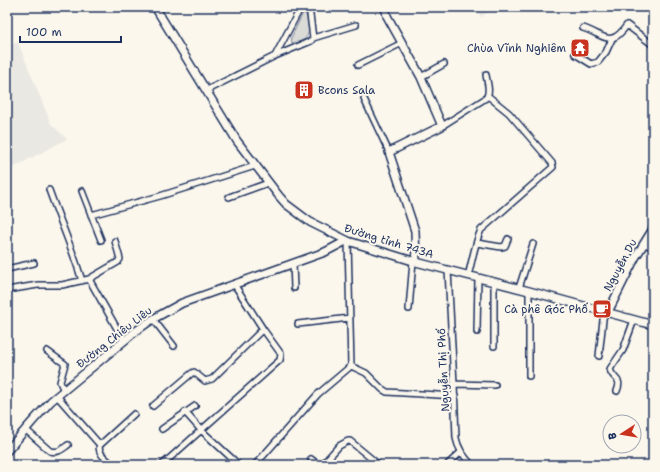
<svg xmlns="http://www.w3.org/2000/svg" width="660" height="472" font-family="'Shantell Sans',sans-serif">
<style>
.built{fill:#eae8e2}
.green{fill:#dadad7;stroke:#7a849a}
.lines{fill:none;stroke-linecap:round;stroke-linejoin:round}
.minor-casing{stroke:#1b2f5e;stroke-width:8}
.tertiary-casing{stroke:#1b2f5e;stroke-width:10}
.secondary-casing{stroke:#1b2f5e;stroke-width:10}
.minor{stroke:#fbf7ec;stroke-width:5}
.tertiary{stroke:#fbf7ec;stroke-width:7}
.secondary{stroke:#fbf7ec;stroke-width:7}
.labels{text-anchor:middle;stroke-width:4;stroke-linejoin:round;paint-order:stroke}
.poi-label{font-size:11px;fill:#1b2f5e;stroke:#fbf7ec;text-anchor:end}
.street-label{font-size:11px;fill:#1b2f5e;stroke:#fbf7ec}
</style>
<rect width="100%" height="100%" fill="#fbf7ec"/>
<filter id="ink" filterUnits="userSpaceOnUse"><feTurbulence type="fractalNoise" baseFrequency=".025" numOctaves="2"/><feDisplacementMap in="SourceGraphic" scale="8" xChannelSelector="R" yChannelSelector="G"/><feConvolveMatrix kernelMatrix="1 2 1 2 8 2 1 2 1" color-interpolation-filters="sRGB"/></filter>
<g filter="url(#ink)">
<path class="built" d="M475 7H494L481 17Z
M18 42 51 124 67 139 7 171V46Z"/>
<path class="green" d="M304 13C307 15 307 17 308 21 310 35 308 41 292 43L291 38 302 15Z"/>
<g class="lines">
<g class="minor-casing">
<path id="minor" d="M583 28C605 35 610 49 627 25L653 45
M313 38 356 25
M575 54 591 64 598 62 606 52 612 39
M275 56 311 41 313 38 309 7
M358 65 402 43
M421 77 444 64
M207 90 275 56 301 7
M364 99 389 152
M442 126 486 98C491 92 487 82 486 75
M49 190C60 221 73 250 82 281
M82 191 101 240
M229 197 268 183
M91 215 160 196 255 166
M477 243 501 247 505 246 508 239
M644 243 653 248
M293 263 294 288
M7 269 34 263
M448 270 454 384 456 438C458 449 464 457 472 465
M468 276C472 262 475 242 481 230L553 167 552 163 509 113 488 96
M89 279 124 341
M519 288 533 244
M7 290 38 285H62L89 279 118 262 120 259 115 241
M409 309 413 261
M153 319 174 346
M298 324 350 318
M477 332 478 278
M494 346V282
M47 351 65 364 60 382 64 391
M599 356 604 311
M351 366 366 373 382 389 387 392 455 396
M529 376V291
M454 384 495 385
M617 391C623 377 612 380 610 369L623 350 634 320
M57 396 100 445
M153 406 192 373 194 372 205 381 212 379 263 329 234 284
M185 412 201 430 239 465
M25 429 50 451C58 453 61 450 68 445
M162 429 195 406
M311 459 319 465
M113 465C108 460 96 453 100 445L134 414
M162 465 280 360 281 354 263 329
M255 465 318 394 351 366 348 241
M322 465 339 446 348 441H350L379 465
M447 465 461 452"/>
</g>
<g class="tertiary-casing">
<path id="tertiary" d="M385 7 387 16 421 77 442 126 389 152 415 231 416 262
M608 312 635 258 653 229
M7 451 32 422 51 401 136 331 153 319 182 303 325 252 346 241"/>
</g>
<g class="secondary-casing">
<path id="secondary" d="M155 7 237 141 279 196 286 204 310 222 348 241 416 262 529 291 653 325"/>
</g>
<use href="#minor" class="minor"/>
<use href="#tertiary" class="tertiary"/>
<use href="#secondary" class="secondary"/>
</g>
</g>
<defs>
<g id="temple-square" transform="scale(1)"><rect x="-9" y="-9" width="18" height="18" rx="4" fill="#c8321e" stroke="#fbf7ec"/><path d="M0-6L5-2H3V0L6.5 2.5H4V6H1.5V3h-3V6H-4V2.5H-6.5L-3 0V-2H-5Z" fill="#fff"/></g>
<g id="building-square" transform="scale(1)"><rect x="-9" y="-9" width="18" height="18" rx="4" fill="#c8321e" stroke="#fbf7ec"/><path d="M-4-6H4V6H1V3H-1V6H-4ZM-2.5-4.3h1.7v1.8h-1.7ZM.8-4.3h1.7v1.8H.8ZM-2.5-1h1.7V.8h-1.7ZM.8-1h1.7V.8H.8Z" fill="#fff"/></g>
<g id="cafe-square" transform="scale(1)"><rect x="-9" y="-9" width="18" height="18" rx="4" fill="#c8321e" stroke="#fbf7ec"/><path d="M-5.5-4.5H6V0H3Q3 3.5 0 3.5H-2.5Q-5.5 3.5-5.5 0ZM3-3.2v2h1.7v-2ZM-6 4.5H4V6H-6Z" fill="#fff"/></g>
</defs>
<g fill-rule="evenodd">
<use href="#temple-square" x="580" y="48"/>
<use href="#building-square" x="304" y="90"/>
<use href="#cafe-square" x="602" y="309"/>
</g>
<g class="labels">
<g class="poi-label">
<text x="566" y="52">Chùa Vĩnh Nghiêm</text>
<text x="318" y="94" text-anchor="start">Bcons Sala</text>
<text x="588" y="313">Cà phê Góc Phố</text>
</g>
<g class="street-label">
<text transform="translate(389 241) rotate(17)" y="4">Đường tỉnh 743A</text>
<text transform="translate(620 265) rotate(-62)" y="4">Nguyễn Du</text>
<text transform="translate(114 337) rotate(-38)" y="4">Đường Chiêu Liêu</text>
<text transform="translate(443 370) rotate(-93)" y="4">Nguyễn Thị Phố</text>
</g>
</g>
<rect width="660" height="472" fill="none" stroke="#fbf7ec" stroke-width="24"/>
<rect x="12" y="12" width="636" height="448" fill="none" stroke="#1b2f5e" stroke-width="1.5" filter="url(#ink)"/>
<g transform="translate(622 434) rotate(258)"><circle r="19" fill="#fbf7ec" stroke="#a1a7b3"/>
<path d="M0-3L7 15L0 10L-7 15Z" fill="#c8321e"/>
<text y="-6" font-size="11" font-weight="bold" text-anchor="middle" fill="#1b2f5e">B</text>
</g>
<path d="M20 36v6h101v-6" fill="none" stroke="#1b2f5e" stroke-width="2"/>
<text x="26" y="36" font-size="12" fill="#1b2f5e" stroke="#fbf7ec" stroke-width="3" paint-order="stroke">100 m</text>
</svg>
